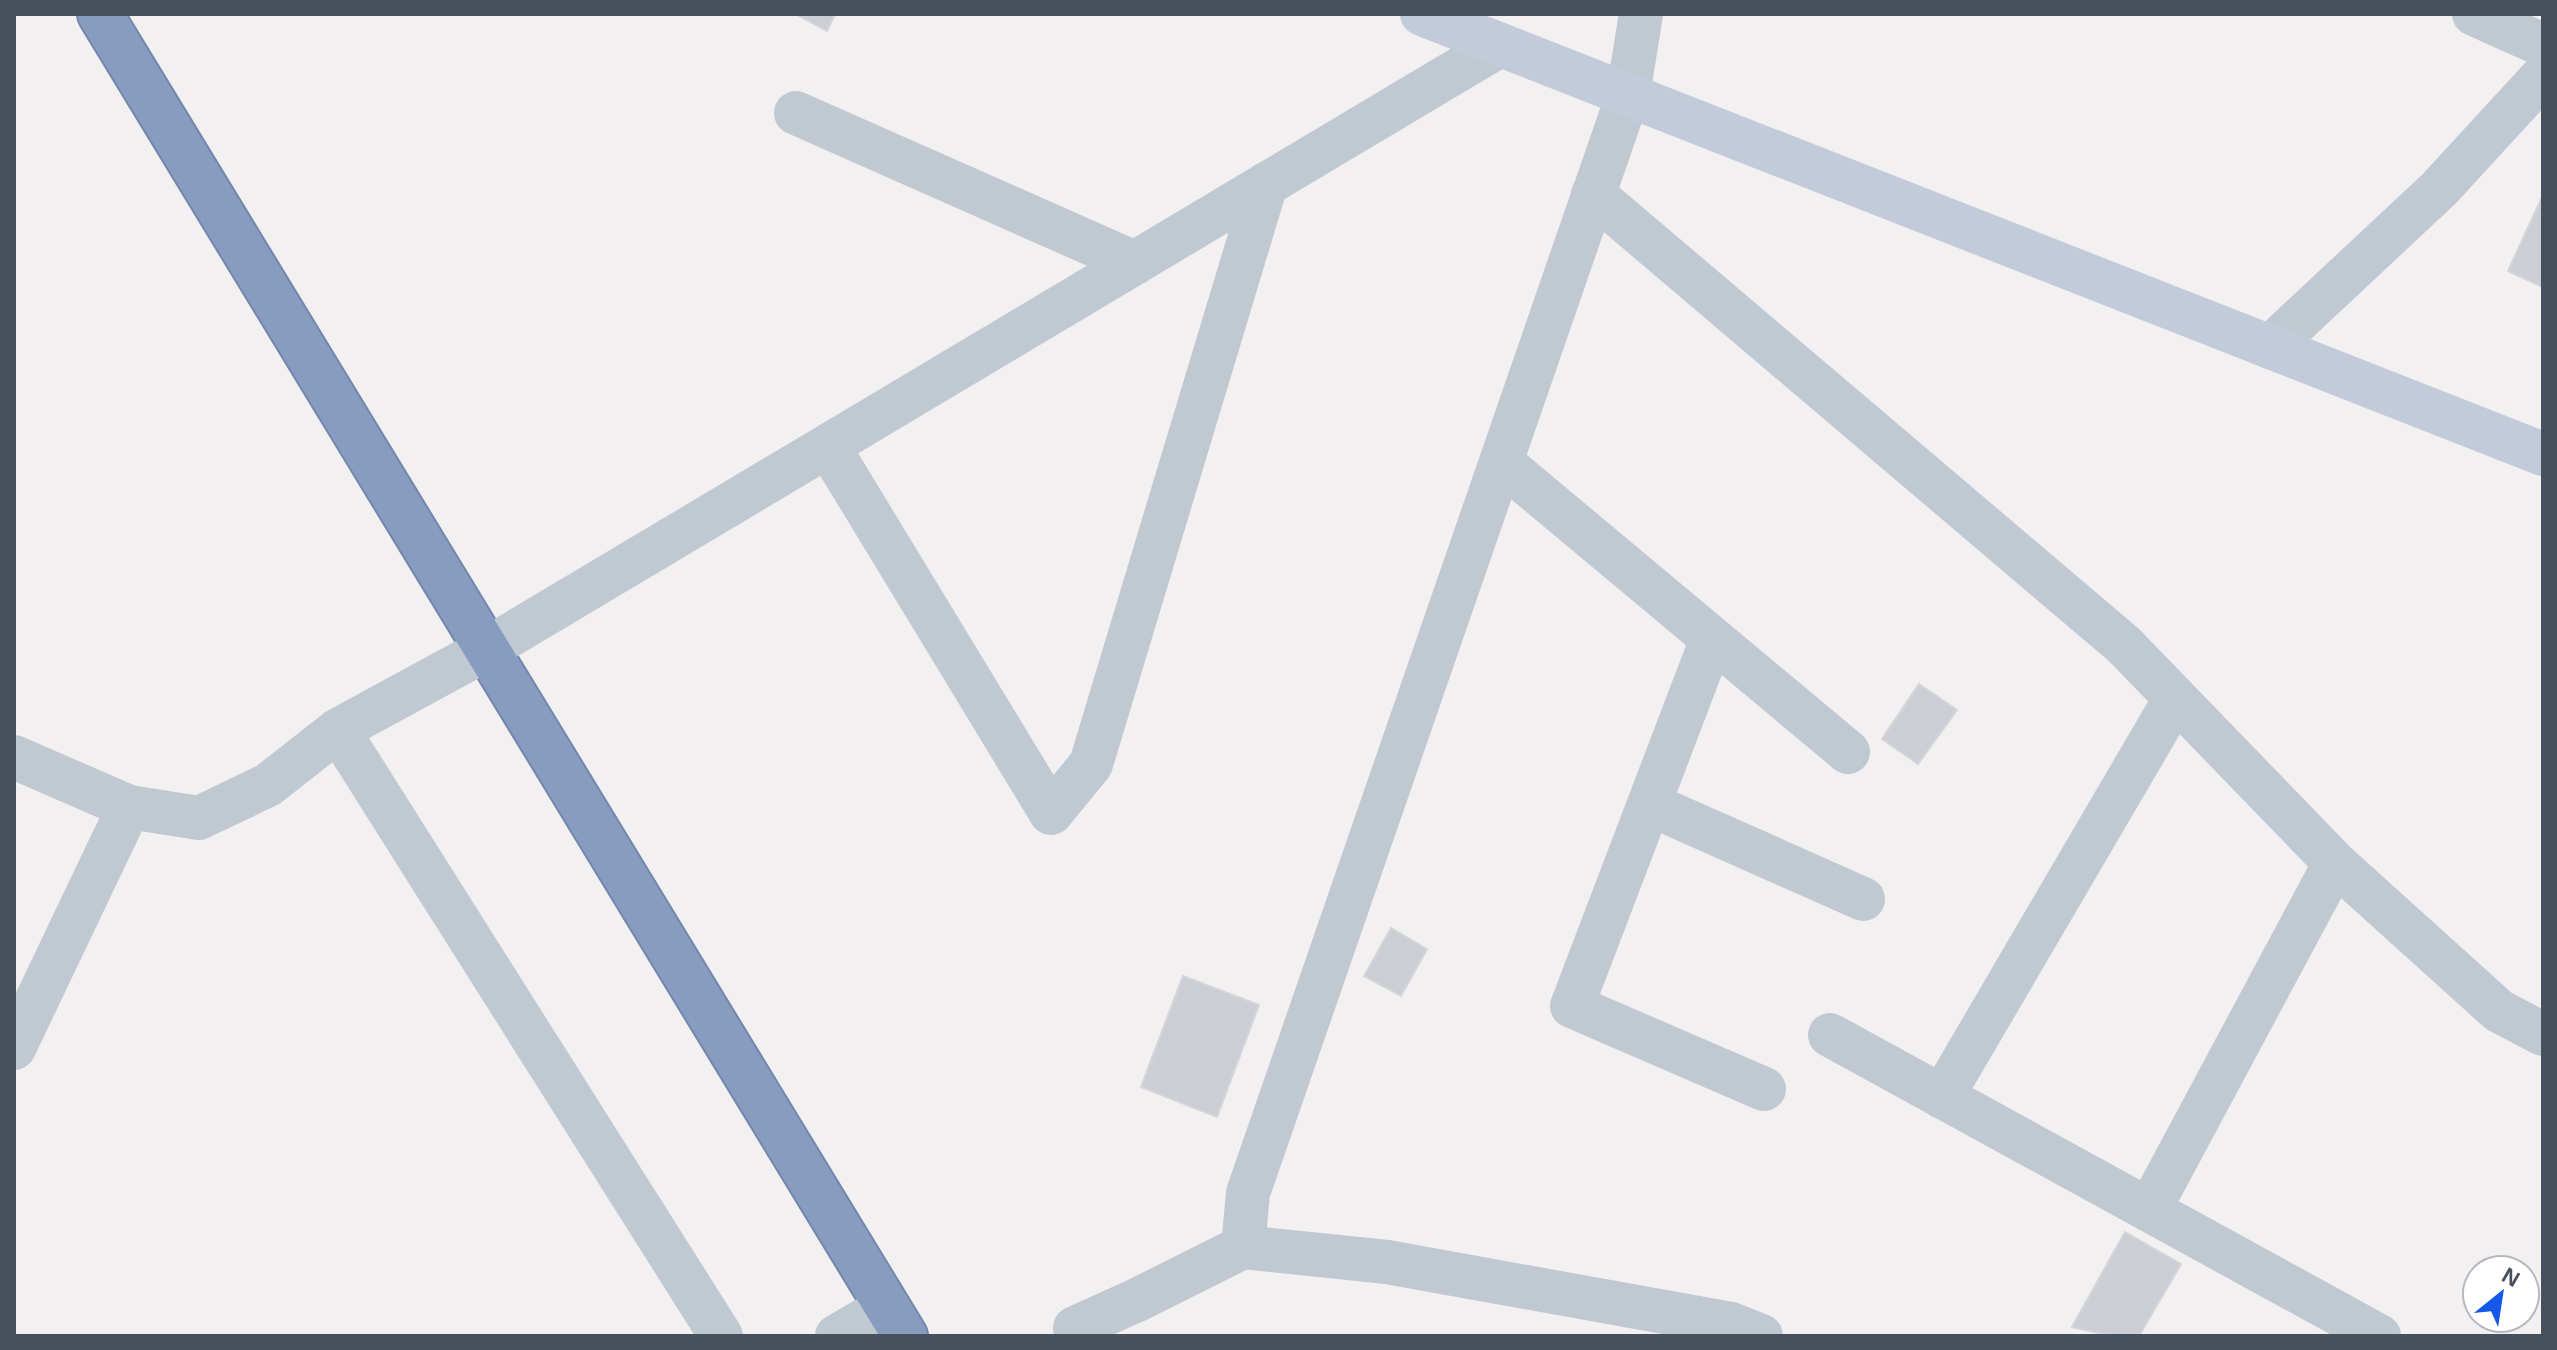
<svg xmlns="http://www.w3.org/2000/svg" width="2557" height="1350" font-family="Arial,sans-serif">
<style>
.building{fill:#ccced5;stroke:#d4d5db;stroke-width:2}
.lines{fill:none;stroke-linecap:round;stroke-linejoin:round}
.highway-casing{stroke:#7287ab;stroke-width:48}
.street{stroke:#c0c8d2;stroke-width:44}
.secondary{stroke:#c2cbd9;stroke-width:44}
.highway{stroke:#879cbf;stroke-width:44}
</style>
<rect width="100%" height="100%" fill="#f2f0f0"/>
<path class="building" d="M796 14H835L827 31Z
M2543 195V287L2508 271Z
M1919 684 1957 710 1918 764 1882 739Z
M1391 928 1427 949 1401 996 1364 976Z
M1183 976 1259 1005 1217 1117 1141 1087Z
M2125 1232 2181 1264 2139 1336H2113L2072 1327Z"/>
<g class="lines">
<g class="highway-casing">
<path id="highway" d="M100 14 905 1336"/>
</g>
<path class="street" d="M2474 14 2543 45
M796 113 1135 263
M1593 194 2124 645 2335 863 2499 1011 2543 1034
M2270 347 2439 189 2543 76
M828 446 1051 813 1091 764 1266 184
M1501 462 1848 752
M1712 639 1572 1006 1764 1089
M338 730 721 1336
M14 757 129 807 199 818 268 785 338 730 487 649 1500 45
M1649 804 1863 899
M1830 1035 2379 1336
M14 1048 129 807
M1942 1097 2175 699
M2149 1210 2335 863
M1243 1247 1248 1193 1628 95 1641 14
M837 1336 887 1307
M1080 1336 1075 1328 1137 1300 1243 1247 1387 1262 1731 1324 1761 1336"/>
<path class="secondary" d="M1422 14 2543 454"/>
<use href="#highway" class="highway"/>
</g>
<rect width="2557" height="1350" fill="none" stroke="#47515e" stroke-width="32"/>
<g transform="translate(2501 1294) rotate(30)"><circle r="38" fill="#ffffff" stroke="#b5b9bf" stroke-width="2"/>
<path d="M0-6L14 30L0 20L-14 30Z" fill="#1658e7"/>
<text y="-12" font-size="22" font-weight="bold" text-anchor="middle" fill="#47515e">N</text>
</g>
</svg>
